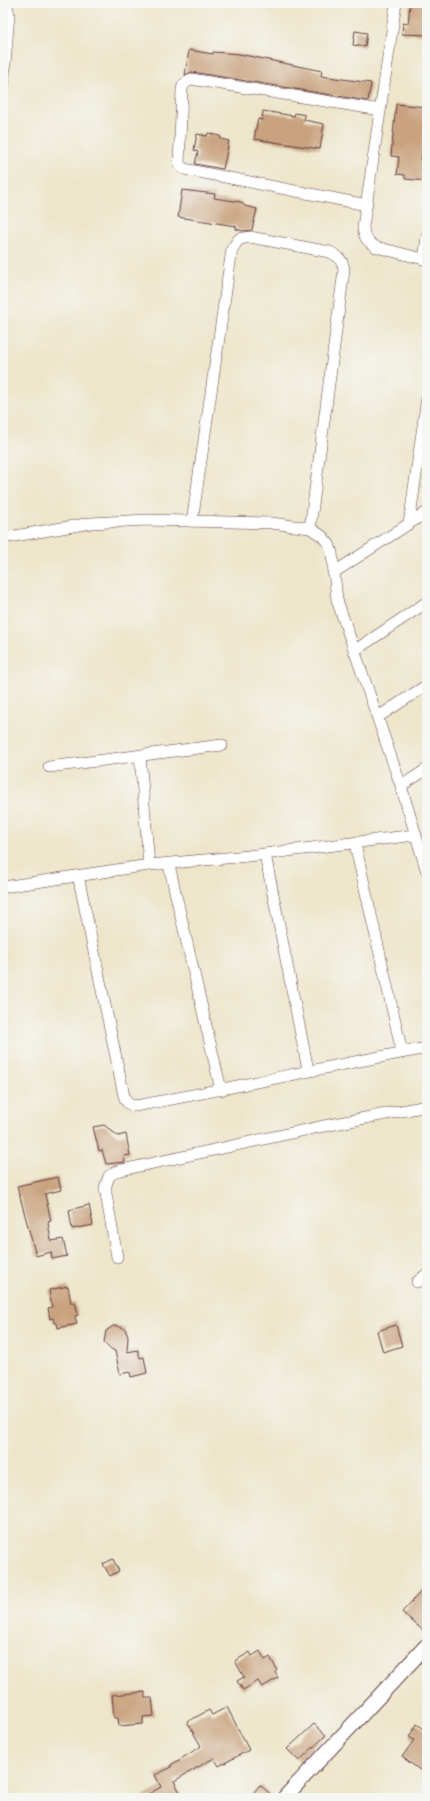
<svg xmlns="http://www.w3.org/2000/svg" width="430" height="1801" font-family="'IM FELL DW Pica',serif">
<style>
.building{fill:#c9a37f}
.lines{fill:none;stroke-linecap:round;stroke-linejoin:round}
.minor-casing{stroke:#623d43;stroke-width:12}
.tertiary-casing{stroke:#623d43;stroke-width:16}
.minor{stroke:#fff;stroke-width:11}
.tertiary{stroke:#fff;stroke-width:14}
</style>
<rect width="100%" height="100%" fill="#f6f6f2"/>
<filter id="ink" filterUnits="userSpaceOnUse"><feTurbulence type="fractalNoise" baseFrequency=".025" numOctaves="2"/><feDisplacementMap in="SourceGraphic" scale="8" xChannelSelector="R" yChannelSelector="G"/><feConvolveMatrix kernelMatrix="1 2 1 2 8 2 1 2 1" color-interpolation-filters="sRGB"/></filter>
<filter id="wash" filterUnits="userSpaceOnUse"><feTurbulence type="fractalNoise" baseFrequency=".012" numOctaves="4" result="noise"/><feDisplacementMap in="SourceGraphic" scale="16" xChannelSelector="R" yChannelSelector="G"/><feGaussianBlur stdDeviation="0.9" result="paint"/><feColorMatrix in="noise" values="0 0 0 0 0 0 0 0 0 0 0 0 0 0 0 0 0 1.4 0 .05"/><feComposite in="paint" operator="in"/></filter>
<g filter="url(#wash)">
<rect width="100%" height="100%" fill="#ede6cb"/>
<g id="blocks">
<path class="building" d="M410 3H427V35L402 34 403 23 408 24Z
M355 31 367 33 365 47 353 45Z
M189 50 213 54V52L239 54 322 71 321 76 371 83 368 101 192 72 185 75Z
M396 104 427 107V136L424 135 421 160 427 161V181L405 179V175L397 174 399 157 391 156Z
M263 111 294 116 295 113 305 115 304 120 324 124 320 149 254 139 258 119 262 120Z
M208 133 220 136 221 139 229 141 223 169 195 164 198 152 194 150 197 134 207 136Z
M182 190 215 194 214 198 241 202 245 206 257 209 252 230 243 231 236 229V226L178 217Z
M104 1125 118 1136 126 1134 130 1155 124 1156 125 1162 106 1164 102 1150 99 1151 93 1127Z
M58 1177 61 1190 45 1194 51 1221 48 1222 51 1241 63 1239 67 1256 52 1259 51 1252 36 1256 17 1186Z
M89 1205 93 1225 72 1229 69 1210Z
M68 1286 71 1303 75 1302 78 1315 75 1316 77 1324 58 1328 57 1323H54L53 1318 50 1319 48 1308 52 1307 49 1290Z
M396 1325 402 1346 383 1352 377 1331Z
M113 1326H117L125 1329 128 1337 127 1352 138 1350 140 1358 144 1357 147 1373 131 1377 130 1372 120 1374 115 1351 109 1348 104 1342 106 1331Z
M113 1559 119 1571 110 1576 103 1564Z
M427 1585V1634L402 1612Z
M260 1651 265 1660 270 1657 277 1670 275 1672 278 1678 262 1687 258 1681 243 1690 237 1681 244 1677 235 1661 250 1652 252 1656Z
M145 1692V1698H152L154 1716 143 1717V1724L119 1726 118 1718H114L112 1695Z
M227 1707 249 1750 219 1766 214 1758 174 1781 183 1798H141L161 1787 155 1775 172 1767 171 1765 200 1747 201 1746 187 1722 209 1710 212 1715Z
M314 1724 326 1735 299 1761 287 1749Z
M417 1724 427 1731V1775L402 1757 414 1740 409 1737Z
M260 1785 275 1798H249Z"/>
</g>
</g>
<g filter="url(#ink)">
<use href="#blocks" fill-opacity="0" stroke="#623d43" stroke-width="1"/>
<g class="lines">
<g class="minor-casing">
<path id="minor" d="M396 3 363 227C364 238 367 241 376 247L427 260
M3 89 9 14 6 3
M367 205 184 169 179 164 182 90 183 85 191 79 380 110
M424 259 427 237
M192 522 232 249 239 239 250 237 330 252C338 256 343 260 344 270L310 528
M409 524 427 397
M3 538 91 523 146 520 271 523 310 528 322 536 329 544 332 553 337 600 401 786 427 872
M333 573 427 512
M354 651 427 602
M378 717 427 685
M140 755 149 865
M49 767 222 745
M401 786 427 769
M355 844 402 1052
M265 854 308 1070
M169 865 221 1090
M78 875 124 1096C126 1102 128 1105 135 1106 232 1088 329 1066 427 1048
M3 887 149 865 248 856 415 835
M117 1257 105 1188 109 1176 117 1171 319 1127 427 1106
M417 1282 427 1274"/>
</g>
<g class="tertiary-casing">
<path id="tertiary" d="M284 1798 427 1645"/>
</g>
<use href="#minor" class="minor"/>
<use href="#tertiary" class="tertiary"/>
</g>
</g>
<rect width="430" height="1801" fill="none" stroke="#f6f6f2" stroke-width="16"/>
</svg>
